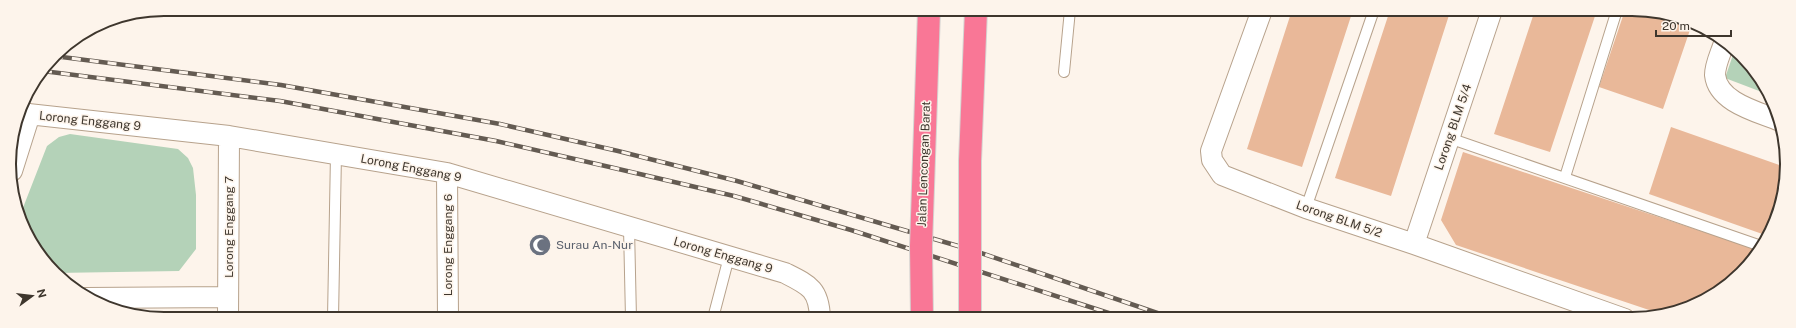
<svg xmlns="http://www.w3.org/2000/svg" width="1796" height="328" font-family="'Public Sans',sans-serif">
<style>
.green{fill:#b4d2b8}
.building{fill:#e9b899}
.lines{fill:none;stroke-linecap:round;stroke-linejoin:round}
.lane-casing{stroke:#b7a28c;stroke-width:12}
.street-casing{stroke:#b7a28c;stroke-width:22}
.lane{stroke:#fff;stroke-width:10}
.street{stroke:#fff;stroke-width:20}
.rail-casing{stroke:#645b52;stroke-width:4.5}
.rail{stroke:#fdf4eb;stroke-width:3;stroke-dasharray:9;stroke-linecap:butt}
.highway-bridge-casing{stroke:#d5d3d1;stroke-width:24;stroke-linecap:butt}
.highway-bridge{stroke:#f97796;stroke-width:22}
.labels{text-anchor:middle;stroke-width:3;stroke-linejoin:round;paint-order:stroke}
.street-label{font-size:12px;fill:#3e362d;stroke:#fdf4eb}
.worship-label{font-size:12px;fill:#5b616d;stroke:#fdf4eb;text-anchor:start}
.rim{fill:none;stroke:#3e362d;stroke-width:2}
</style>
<rect width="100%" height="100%" fill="#fdf4eb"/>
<path class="green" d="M1734 52 1755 69 1767 94 1725 78Z
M70 134 178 149 188 158 193 168 196 195V249L179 271 55 273 47 266 19 218 47 146 59 137Z"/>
<path class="building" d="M1292 10H1353L1302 167 1247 149Z
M1390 10H1444L1450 12 1391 196 1335 178Z
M1535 10H1597L1550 152 1494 134Z
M1625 10H1652L1692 24 1663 109 1599 87Z
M1671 127 1785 167 1786 184 1768 236 1649 194Z
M1463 152 1758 250 1741 274 1700 303 1661 314 1456 245 1441 220Z"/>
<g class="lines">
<g class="lane-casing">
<path id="lane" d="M1064 72 1070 10
M1449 138 1761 246
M1565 177 1617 10
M1306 208 1374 10
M629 228 631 318
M333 318 336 154
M713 318 729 257"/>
</g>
<g class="street-casing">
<path id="street" d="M1262 10 1211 151 1212 160 1222 175 1306 208 1414 244 1625 319
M1724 43C1721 53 1715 64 1715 75 1718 103 1759 112 1780 121
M19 113 229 136 447 173 785 273C809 285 819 289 820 318
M12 171 30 114
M447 173 448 318
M1414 244 1492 10
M86 298 228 297
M228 318 229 136"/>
</g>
<use href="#lane" class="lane"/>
<use href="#street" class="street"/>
<g class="rail-casing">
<path id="rail" d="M54 56 281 85 500 124 618 151 737 181 975 251 1172 318
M43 71 280 101 496 141 614 168 734 196 851 230 1124 318"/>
</g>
<use href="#rail" class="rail"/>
<g class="highway-bridge-casing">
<path id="highway-bridge" d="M922 318 921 246 929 10
M970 318V161L976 10"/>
</g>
<use href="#highway-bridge" class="highway-bridge"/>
</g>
<defs>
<g id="mosque-disc" transform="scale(1.15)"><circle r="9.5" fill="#6b7280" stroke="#fdf4eb"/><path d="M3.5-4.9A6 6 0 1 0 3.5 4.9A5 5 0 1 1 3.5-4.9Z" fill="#fff"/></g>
</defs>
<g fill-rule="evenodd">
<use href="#mosque-disc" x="540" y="245"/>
</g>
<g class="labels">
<g class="street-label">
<text transform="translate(90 121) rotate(6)" y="4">Lorong Enggang 9</text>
<text transform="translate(1453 127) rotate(-71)" y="4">Lorong BLM 5/4</text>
<text transform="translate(924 164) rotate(-88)" y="4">Jalan Lencongan Barat</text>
<text transform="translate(411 168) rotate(11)" y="4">Lorong Enggang 9</text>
<text transform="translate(1339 219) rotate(19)" y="4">Lorong BLM 5/2</text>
<text transform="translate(229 227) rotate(-90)" y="4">Lorong Enggang 7</text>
<text transform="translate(448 245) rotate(-90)" y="4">Lorong Enggang 6</text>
<text transform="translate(723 255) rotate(16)" y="4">Lorong Enggang 9</text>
</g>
<g class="worship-label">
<text x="556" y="249">Surau An-Nur</text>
</g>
</g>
<path d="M0 0H1796V328H0ZM164 16H1632A148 148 0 0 1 1780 164V164A148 148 0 0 1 1632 312H164A148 148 0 0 1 16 164V164A148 148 0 0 1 164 16Z" fill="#fdf4eb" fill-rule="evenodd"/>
<path class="rim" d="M164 16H1632A148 148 0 0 1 1780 164V164A148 148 0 0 1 1632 312H164A148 148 0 0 1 16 164V164A148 148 0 0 1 164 16Z"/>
<g transform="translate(32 296) rotate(75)" stroke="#fdf4eb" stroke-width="3" paint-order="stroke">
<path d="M0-3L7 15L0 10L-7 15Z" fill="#3e362d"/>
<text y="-6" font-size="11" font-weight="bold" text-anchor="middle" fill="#3e362d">N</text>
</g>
<path d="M1656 30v6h75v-6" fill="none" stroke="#3e362d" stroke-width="2"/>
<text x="1662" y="30" font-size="12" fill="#3e362d" stroke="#fdf4eb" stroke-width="3" paint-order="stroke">20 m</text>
</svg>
